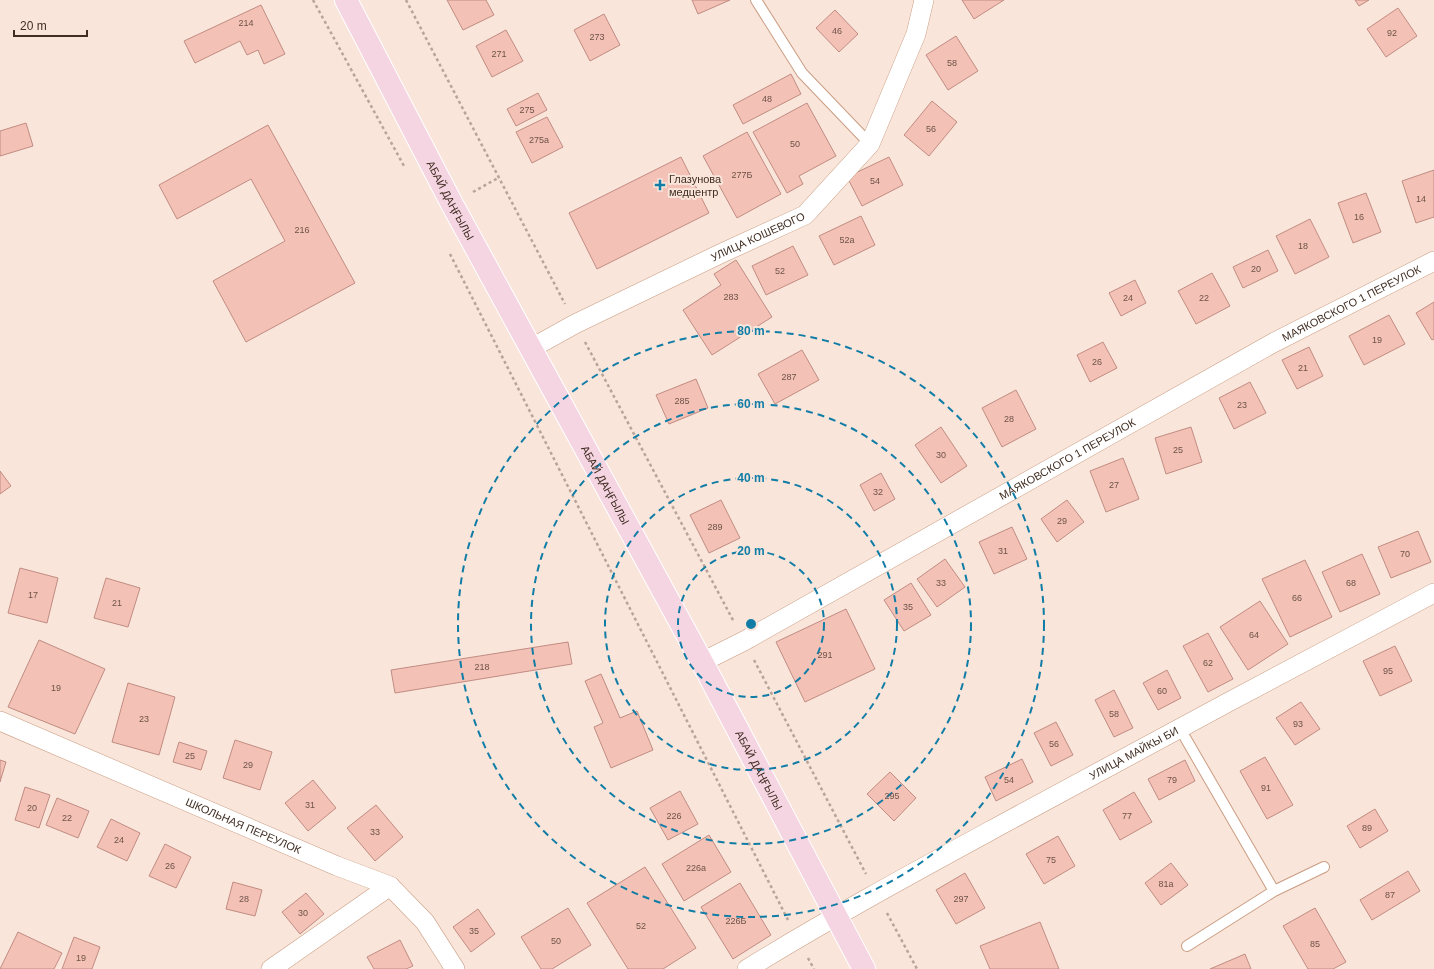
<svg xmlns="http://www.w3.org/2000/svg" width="1434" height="969" font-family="Arial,sans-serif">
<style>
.building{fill:#f3c1b6;stroke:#c18c82}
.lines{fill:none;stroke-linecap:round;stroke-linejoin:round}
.lane-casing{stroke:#ca9d82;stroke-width:12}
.street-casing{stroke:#ca9d82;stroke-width:20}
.primary-casing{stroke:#fff;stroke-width:24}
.path{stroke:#b8a499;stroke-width:2.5;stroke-dasharray:3 3;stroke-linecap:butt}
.lane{stroke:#fff;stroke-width:10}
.street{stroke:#fff;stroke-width:19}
.primary{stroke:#f6d5e3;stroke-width:22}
.ring{fill:none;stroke:#117da6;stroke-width:2;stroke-dasharray:7 5}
.poi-dot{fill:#117da6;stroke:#f9e5da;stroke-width:1.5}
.labels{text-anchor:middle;stroke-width:4;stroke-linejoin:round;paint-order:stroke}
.number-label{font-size:9px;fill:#6e5348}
.poi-label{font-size:11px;fill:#412e23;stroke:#f9e5da;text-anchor:start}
.street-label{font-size:11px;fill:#412e23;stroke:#f9e5da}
.centre{fill:#117da6;stroke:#f9e5da;stroke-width:2}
.ring-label{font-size:12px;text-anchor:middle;font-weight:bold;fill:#117da6;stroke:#f9e5da;stroke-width:4;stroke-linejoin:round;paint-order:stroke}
</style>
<rect width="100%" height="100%" fill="#f9e5da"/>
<path class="building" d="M447 0H486L494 15 463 30Z
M692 0H730L698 14Z
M962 0H1004L974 19Z
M1355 0H1369L1359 6Z
M261 5 285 54 264 64 258 50 247 55 240 41 195 63 184 41Z
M1398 8 1417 36 1386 57 1367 29Z
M835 10 858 34 839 52 816 28Z
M604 14 620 45 590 61 574 30Z
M506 30 523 61 492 77 476 46Z
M956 36 978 71 948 90 926 55Z
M791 74 801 94 743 124 733 105Z
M538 93 547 110 516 126 507 109Z
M932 101 957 122 929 156 904 135Z
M807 103 836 156 799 176 803 184 787 193 753 132Z
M547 117 563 147 532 163 516 132Z
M26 123 33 146 0 156V131Z
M268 125 355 283 246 342 213 281 285 241 251 179 177 219 159 185Z
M747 132 781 194 737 218 703 156Z
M681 157 709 213 597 269 569 213Z
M889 157 903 185 862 206 847 177Z
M1434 170V217L1416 223 1402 181Z
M1366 193 1381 232 1353 243 1338 203Z
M861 216 875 245 834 265 819 236Z
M1310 219 1329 257 1295 274 1276 236Z
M793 246 808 275 766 295 752 266Z
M1268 250 1278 271 1243 288 1233 267Z
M736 260 772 317 712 355 683 310 721 285 714 274Z
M1212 273 1230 306 1196 324 1178 291Z
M1135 280 1146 303 1121 316 1109 293Z
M1434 302V339L1432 340 1416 313Z
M1389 315 1405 344 1364 365 1349 336Z
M1103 342 1117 368 1090 382 1077 355Z
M1309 347 1323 376 1297 389 1282 360Z
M802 350 819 380 775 404 758 374Z
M696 379 708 408 669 424 656 395Z
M1250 382 1266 413 1234 429 1219 398Z
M1016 390 1036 429 1002 447 982 408Z
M941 427 967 466 941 483 915 445Z
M1191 427 1202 462 1166 474 1155 438Z
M1123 458 1139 499 1106 512 1090 471Z
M0 471 11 486 0 494Z
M881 473 895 499 874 511 860 485Z
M721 500 740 538 709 553 690 515Z
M1067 500 1084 522 1057 542 1041 519Z
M1012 527 1027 559 994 574 979 542Z
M1418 531 1431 562 1391 578 1378 547Z
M1362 554 1380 594 1340 612 1322 572Z
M945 559 965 587 937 607 917 579Z
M1305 560 1332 617 1290 637 1262 579Z
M20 568 58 578 47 623 8 613Z
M106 578 140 588 128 627 94 618Z
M911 583 931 615 904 631 884 600Z
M1260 601 1288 644 1248 670 1220 627Z
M846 609 875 669 805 702 776 642Z
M1208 633 1233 679 1208 692 1183 646Z
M39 640 105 669 75 734 8 707Z
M568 642 572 664 395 693 391 670Z
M1395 646 1412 681 1380 696 1363 661Z
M1167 670 1181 698 1158 710 1143 683Z
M601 674 620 718 637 711 653 750 611 768 594 727 603 723 585 681Z
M128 683 175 697 159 755 112 742Z
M1114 690 1133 728 1114 737 1095 700Z
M1301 702 1320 729 1295 745 1276 718Z
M1056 722 1073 755 1051 766 1034 733Z
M235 740 272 752 260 790 223 778Z
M179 742 207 751 201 770 173 762Z
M1265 757 1293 805 1267 819 1240 771Z
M1022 759 1033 782 996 801 985 777Z
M0 760 6 762 0 782Z
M1185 760 1195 781 1159 800 1148 779Z
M890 772 916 798 894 821 867 794Z
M313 780 336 808 308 831 285 803Z
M25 787 50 795 39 828 15 820Z
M680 791 698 824 668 840 650 808Z
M1134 792 1152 822 1120 840 1103 810Z
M57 798 89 811 78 838 46 825Z
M376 805 403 837 375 861 347 828Z
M1375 809 1388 831 1360 848 1347 826Z
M111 819 140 833 127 861 97 847Z
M709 835 731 872 684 901 662 864Z
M1058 836 1075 866 1044 884 1026 854Z
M165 844 191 857 176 888 149 876Z
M1171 863 1188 885 1161 905 1145 883Z
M645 867 696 948 663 969H628L587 903Z
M1408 871 1420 891 1372 920 1360 900Z
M965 873 985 908 956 924 936 890Z
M233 882 262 890 255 916 226 909Z
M740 883 771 935 733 959 701 907Z
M306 893 324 914 300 934 282 912Z
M568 908 591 945 552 969H541L521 937Z
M1315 908 1346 962 1333 969H1308L1283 926Z
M478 909 495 934 471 952 453 927Z
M1040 922 1059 969H990L980 946Z
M18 932 62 953 54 969H0Z
M74 937 100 947 92 969H62Z
M400 940 413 966 406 969H374L367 957Z
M1245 954 1251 969H1210Z"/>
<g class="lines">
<g class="lane-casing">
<path id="lane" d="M756 0 802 73 870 144
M1179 727 1274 891
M1187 946 1274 891 1324 867"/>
</g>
<g class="street-casing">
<g id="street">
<path id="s1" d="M530 349 575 324 722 253 805 215 870 144 916 34 924 0"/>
<path id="s2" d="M702 662 744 641 1273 343 1434 261"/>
<path id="s3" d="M0 721 337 866 390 886 425 922 455 969"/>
<path d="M271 969 390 886"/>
<path id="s4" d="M747 969C833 916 922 868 1010 820 1151 743 1292 668 1434 593"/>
</g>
</g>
<g class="primary-casing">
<g id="primary">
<path id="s5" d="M346 0 452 204 702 662 864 969"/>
</g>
</g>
<path class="path" d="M313 0 404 166
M406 0 565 304
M473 192 498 178
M450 254 788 920
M585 342 734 622
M754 660 866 874
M887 913 917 969
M808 958 814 969"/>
<use href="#lane" class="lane"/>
<use href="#street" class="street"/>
<use href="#primary" class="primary"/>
</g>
<g class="ring">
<circle cx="751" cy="624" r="73"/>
<circle cx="751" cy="624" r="146"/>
<circle cx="751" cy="624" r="220"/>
<circle cx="751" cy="624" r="293"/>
</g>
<path class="poi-dot" d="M658 179h4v4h4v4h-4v4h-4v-4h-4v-4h4z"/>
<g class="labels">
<g class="number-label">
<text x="246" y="26">214</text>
<text x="837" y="34">46</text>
<text x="1392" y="36">92</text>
<text x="597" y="40">273</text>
<text x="499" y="57">271</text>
<text x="952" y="66">58</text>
<text x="767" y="102">48</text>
<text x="527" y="113">275</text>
<text x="931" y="132">56</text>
<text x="539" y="143">275а</text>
<text x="795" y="147">50</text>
<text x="742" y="178">277Б</text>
<text x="875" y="184">54</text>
<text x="1421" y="202">14</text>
<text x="1359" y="220">16</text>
<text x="302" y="233">216</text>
<text x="847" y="243">52а</text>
<text x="1303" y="249">18</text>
<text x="1256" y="272">20</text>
<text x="780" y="274">52</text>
<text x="731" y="300">283</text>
<text x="1128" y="301">24</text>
<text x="1204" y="301">22</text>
<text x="1377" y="343">19</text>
<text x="1097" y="365">26</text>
<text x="1303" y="371">21</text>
<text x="789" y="380">287</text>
<text x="682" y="404">285</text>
<text x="1242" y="408">23</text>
<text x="1009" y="422">28</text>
<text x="1178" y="453">25</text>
<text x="941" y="458">30</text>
<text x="1114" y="488">27</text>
<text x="878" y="495">32</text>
<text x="1062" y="524">29</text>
<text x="715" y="530">289</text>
<text x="1003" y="554">31</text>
<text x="1405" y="557">70</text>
<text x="941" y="586">33</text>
<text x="1351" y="586">68</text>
<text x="33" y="598">17</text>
<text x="1297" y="601">66</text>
<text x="117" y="606">21</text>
<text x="908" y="610">35</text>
<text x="1254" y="638">64</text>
<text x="825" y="658">291</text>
<text x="1208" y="666">62</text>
<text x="482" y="670">218</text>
<text x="1388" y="674">95</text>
<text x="56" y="691">19</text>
<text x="1162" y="694">60</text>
<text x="1114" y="717">58</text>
<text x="144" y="722">23</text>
<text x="1298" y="727">93</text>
<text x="1054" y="747">56</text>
<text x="190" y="759">25</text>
<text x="248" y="768">29</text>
<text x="1009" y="783">54</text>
<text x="1172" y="783">79</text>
<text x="1266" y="791">91</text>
<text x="892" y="799">295</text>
<text x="310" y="808">31</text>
<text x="32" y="811">20</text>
<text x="674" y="819">226</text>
<text x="1127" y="819">77</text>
<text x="67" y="821">22</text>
<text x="1367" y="831">89</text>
<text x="375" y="835">33</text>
<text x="119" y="843">24</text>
<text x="1051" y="863">75</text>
<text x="170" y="869">26</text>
<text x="696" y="871">226а</text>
<text x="1166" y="887">81а</text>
<text x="1390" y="898">87</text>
<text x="244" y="902">28</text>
<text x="961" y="902">297</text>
<text x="303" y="916">30</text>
<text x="736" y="924">226Б</text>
<text x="641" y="929">52</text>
<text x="474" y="934">35</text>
<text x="556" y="944">50</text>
<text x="1315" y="947">85</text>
<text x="81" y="961">19</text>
</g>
<g class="poi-label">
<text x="669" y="183">Глазунова<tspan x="669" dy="13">медцентр</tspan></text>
</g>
<g class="street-label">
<text dy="4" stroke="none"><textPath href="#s5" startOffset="226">АБАЙ ДАҢҒЫЛЫ</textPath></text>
<text dy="4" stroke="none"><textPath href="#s1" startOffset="254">УЛИЦА КОШЕВОГО</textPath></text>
<text dy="4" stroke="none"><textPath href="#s2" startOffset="742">МАЯКОВСКОГО 1 ПЕРЕУЛОК</textPath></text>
<text dy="4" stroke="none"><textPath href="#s2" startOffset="418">МАЯКОВСКОГО 1 ПЕРЕУЛОК</textPath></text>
<text dy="4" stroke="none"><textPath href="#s5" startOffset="550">АБАЙ ДАҢҒЫЛЫ</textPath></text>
<text dy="4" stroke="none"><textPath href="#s4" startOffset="443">УЛИЦА МАЙКЫ БИ</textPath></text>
<text dy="4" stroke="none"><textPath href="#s5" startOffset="874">АБАЙ ДАҢҒЫЛЫ</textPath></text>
<text dy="4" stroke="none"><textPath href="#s3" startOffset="265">ШКОЛЬНАЯ ПЕРЕУЛОК</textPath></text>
</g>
</g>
<circle cx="751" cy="624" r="6" class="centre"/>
<g class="ring-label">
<text x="751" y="335">80 m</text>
<text x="751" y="408">60 m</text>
<text x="751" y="482">40 m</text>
<text x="751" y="555">20 m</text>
</g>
<path d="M14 30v6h73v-6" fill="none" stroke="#412e23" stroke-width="2"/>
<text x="20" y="30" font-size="12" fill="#412e23" stroke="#f9e5da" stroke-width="3" paint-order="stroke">20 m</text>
</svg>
